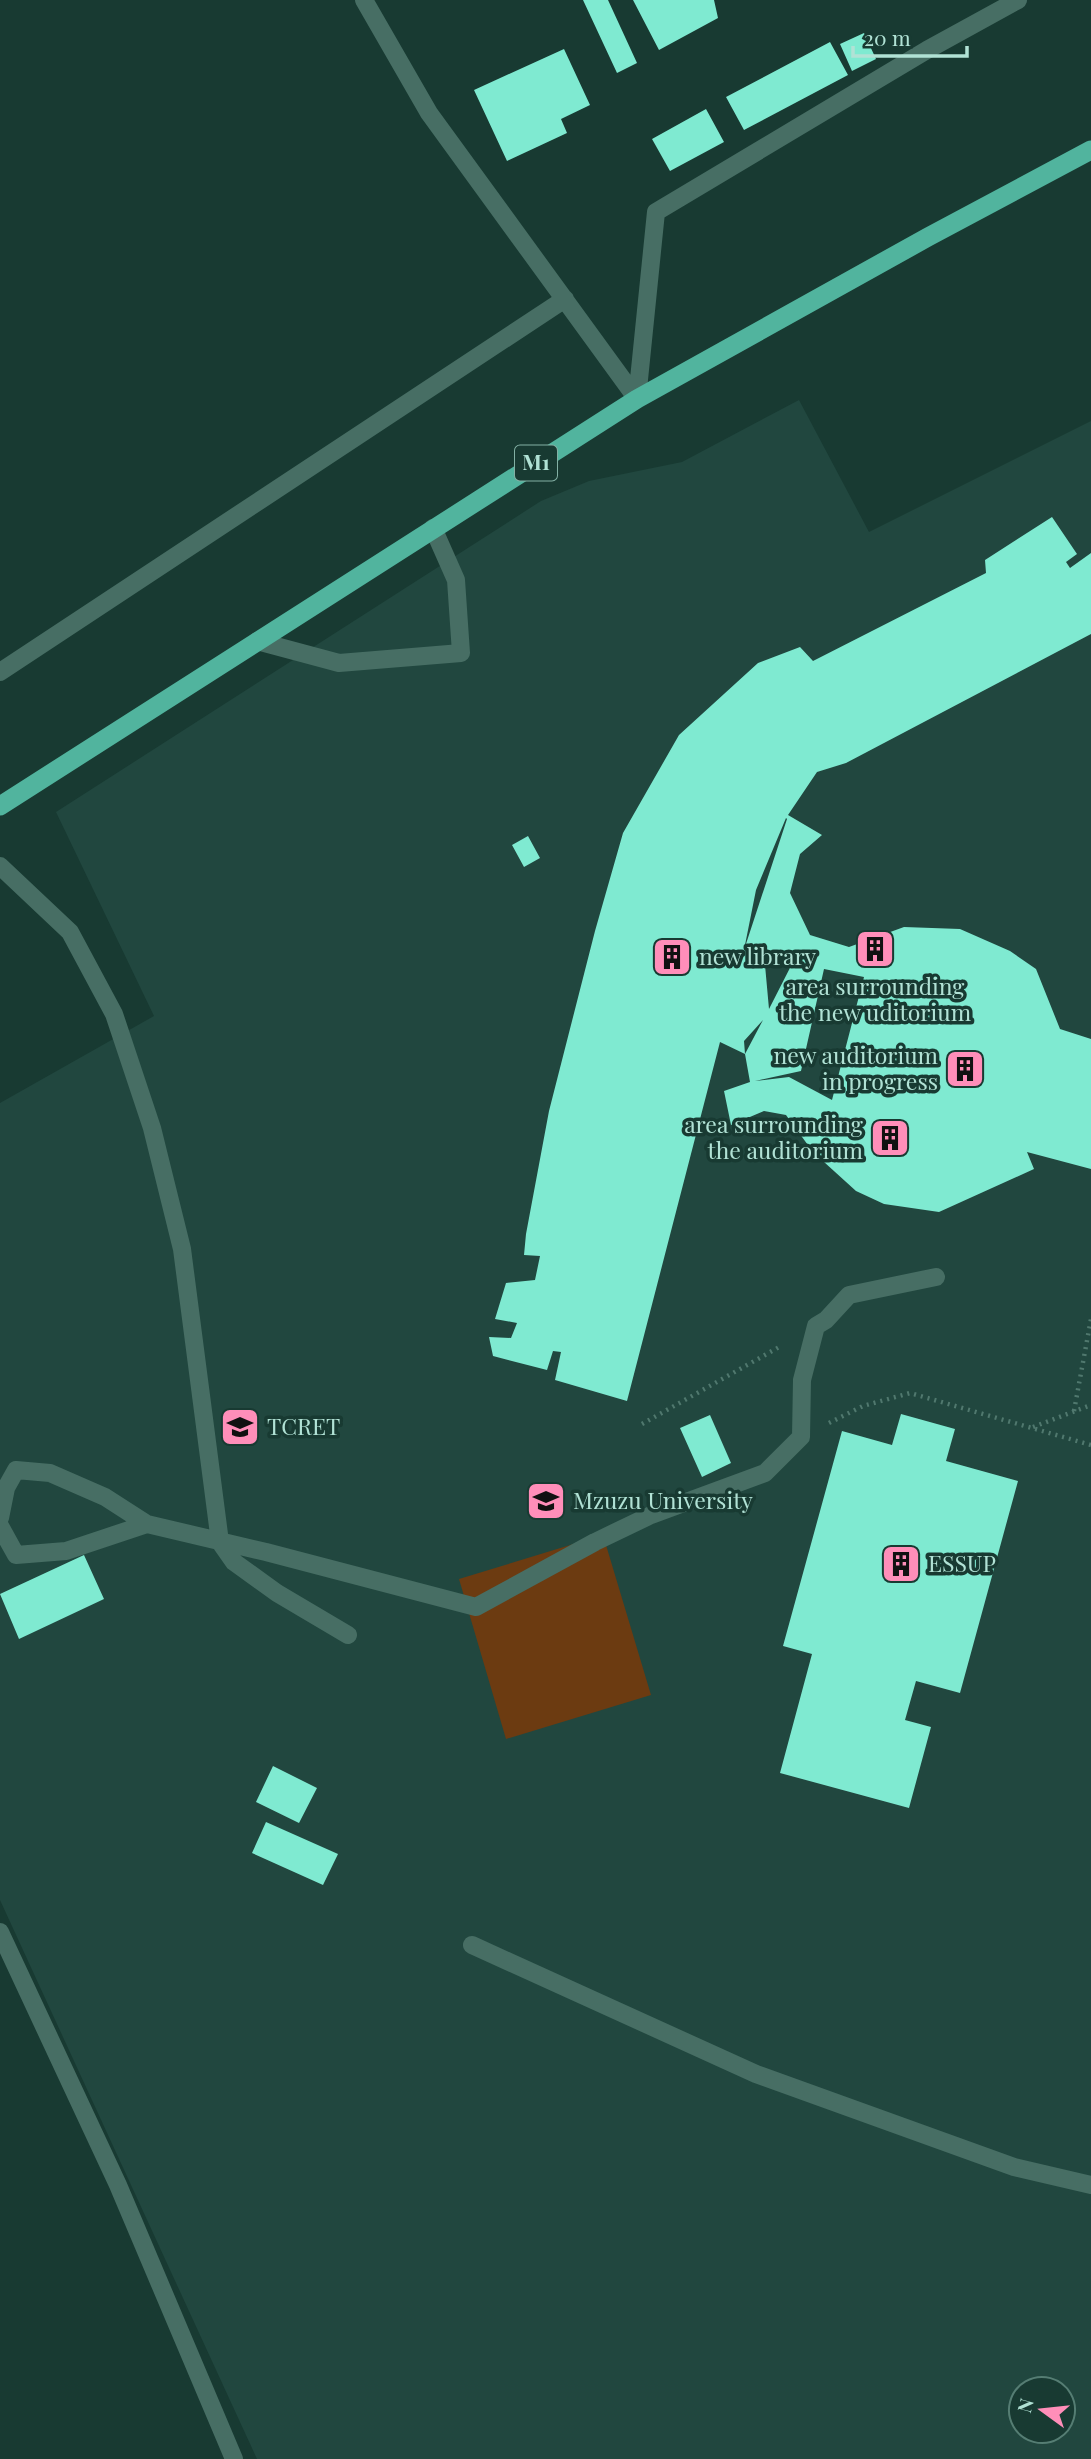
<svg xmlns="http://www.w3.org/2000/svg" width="1091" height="2459" font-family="'Playfair Display',serif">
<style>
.built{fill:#21473f;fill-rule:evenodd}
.green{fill:#6c3b11}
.building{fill:#7fead1;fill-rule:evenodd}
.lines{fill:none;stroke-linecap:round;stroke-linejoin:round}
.path{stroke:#50786e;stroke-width:4.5;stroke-dasharray:2 5;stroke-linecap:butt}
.service{stroke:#476e64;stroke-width:18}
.minor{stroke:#476e64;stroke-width:18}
.trunk{stroke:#51b49e;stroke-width:19}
.labels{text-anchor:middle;stroke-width:7;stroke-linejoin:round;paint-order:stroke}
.shield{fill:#183a32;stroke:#83b0a4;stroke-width:2}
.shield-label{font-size:21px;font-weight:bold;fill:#b1e2d5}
.poi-label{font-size:23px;fill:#b1e2d5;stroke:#183a32;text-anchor:start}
</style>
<rect width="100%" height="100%" fill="#183a32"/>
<path class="built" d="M799 400 869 532 1091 421V2459H257L0 1900V1103L154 1016 56 812 541 501 589 481 682 462ZM1021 2389H1063V2431H1021Z"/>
<path class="green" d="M603 1535 651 1695 506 1739 459 1579Z"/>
<path class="building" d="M583 0H608L637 63 617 73Z
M633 0H714L718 18 659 50Z
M864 33 876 59 852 71 840 44Z
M830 42 848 75 744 130 726 97Z
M564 49 590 105 561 119 567 133 507 161 474 90Z
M706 109 724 142 670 171 652 139Z
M1052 517 1077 554 1066 562 1070 568 1091 553V634L846 763 817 772 788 815 822 835 800 854 790 893 810 935 849 947 904 927 960 929 1010 951 1036 969 1060 1029 1091 1039V1169L1027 1152 1034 1169 939 1212 884 1204 856 1191 813 1152 786 1115 764 1111 731 1125 724 1091 750 1082 745 1054 763 1020 744 1041 745 1054 720 1042 627 1401 555 1380 561 1352 553 1351 547 1370 493 1356 489 1337 511 1338 517 1323 495 1319 506 1283 535 1280 540 1256 524 1255 526 1234 549 1111 595 931 623 833 679 735 758 663 800 647 813 661 986 573 985 560ZM786 818 787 819 744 950 756 890ZM744 950 756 955 794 960 769 1009 765 965ZM824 969 864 977 832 1100 789 1077 755 1081 801 1071Z
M528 836 540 858 524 867 512 845Z
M901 1414 955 1429 946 1461 1018 1481 960 1693 916 1681 905 1720 931 1727 909 1808 780 1773 812 1654 783 1646 842 1431 892 1445Z
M710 1415 731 1463 702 1477 680 1428Z
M84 1555 104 1599 19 1639 0 1594Z
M273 1766 317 1788 299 1823 256 1802Z
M266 1822 338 1854 323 1885 252 1853Z"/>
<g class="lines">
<path class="path" d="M1074 1411 1091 1319
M829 1423 863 1406 910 1393 1091 1445
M642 1424 781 1346
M1033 1427 1091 1405"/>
<path class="service" d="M257 641 339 663 461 653 456 580 433 528
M0 866 70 932 114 1014 152 1128 182 1249 220 1542 234 1562 277 1593 348 1635
M0 1518 6 1488 16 1470 50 1473 105 1497 147 1524
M0 1526 16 1555 66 1551 147 1524 266 1552 476 1607 595 1542 651 1515 765 1473 801 1437 802 1380 816 1326 826 1320 849 1295 936 1277
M472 1945 756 2074 1014 2167 1091 2185"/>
<path class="minor" d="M364 0 429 113 637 399
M637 399 656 212 927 50 1018 0
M0 672 565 299
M0 1932 118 2185 234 2459"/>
<path class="trunk" d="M0 806 637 399 928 237 1091 150"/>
</g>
<defs>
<g id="building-square" transform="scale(2.0125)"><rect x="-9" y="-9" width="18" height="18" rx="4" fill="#ff8eb9" stroke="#183a32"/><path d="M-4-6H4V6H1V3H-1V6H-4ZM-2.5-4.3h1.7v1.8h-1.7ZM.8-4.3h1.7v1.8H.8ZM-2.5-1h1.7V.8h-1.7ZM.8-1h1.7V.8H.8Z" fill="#111"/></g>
<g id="university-square" transform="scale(2.0125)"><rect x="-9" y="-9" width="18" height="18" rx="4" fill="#ff8eb9" stroke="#183a32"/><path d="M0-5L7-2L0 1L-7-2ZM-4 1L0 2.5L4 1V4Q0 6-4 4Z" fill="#111"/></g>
</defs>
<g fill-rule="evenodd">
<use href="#building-square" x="875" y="949"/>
<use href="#building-square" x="672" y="957"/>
<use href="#building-square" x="965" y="1069"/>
<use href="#building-square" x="890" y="1138"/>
<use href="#university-square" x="240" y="1427"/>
<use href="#university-square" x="546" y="1501"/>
<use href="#building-square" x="901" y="1564"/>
</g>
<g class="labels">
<rect class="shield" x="515" y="445.5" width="42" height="35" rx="5"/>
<g class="shield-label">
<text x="536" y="470">M1</text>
</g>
<g class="poi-label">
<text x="699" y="965">new library</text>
<text x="875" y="995" text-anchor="middle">area surrounding<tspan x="875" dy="26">the new uditorium</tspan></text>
<text x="938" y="1064" text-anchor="end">new auditorium<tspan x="938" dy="26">in progress</tspan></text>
<text x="863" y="1133" text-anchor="end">area surrounding<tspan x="863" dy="26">the auditorium</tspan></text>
<text x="267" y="1435">TCRET</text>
<text x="573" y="1509">Mzuzu University</text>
<text x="928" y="1572">ESSUP</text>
</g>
</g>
<g transform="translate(1042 2410) rotate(285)"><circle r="33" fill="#183a32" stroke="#557d73" stroke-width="2"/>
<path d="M0-5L12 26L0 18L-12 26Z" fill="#ff8eb9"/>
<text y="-10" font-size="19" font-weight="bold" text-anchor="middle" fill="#b1e2d5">N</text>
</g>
<path d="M853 46v10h114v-10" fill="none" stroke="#b1e2d5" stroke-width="3.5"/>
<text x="864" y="46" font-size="21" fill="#b1e2d5" stroke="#183a32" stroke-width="5" paint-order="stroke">20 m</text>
</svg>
